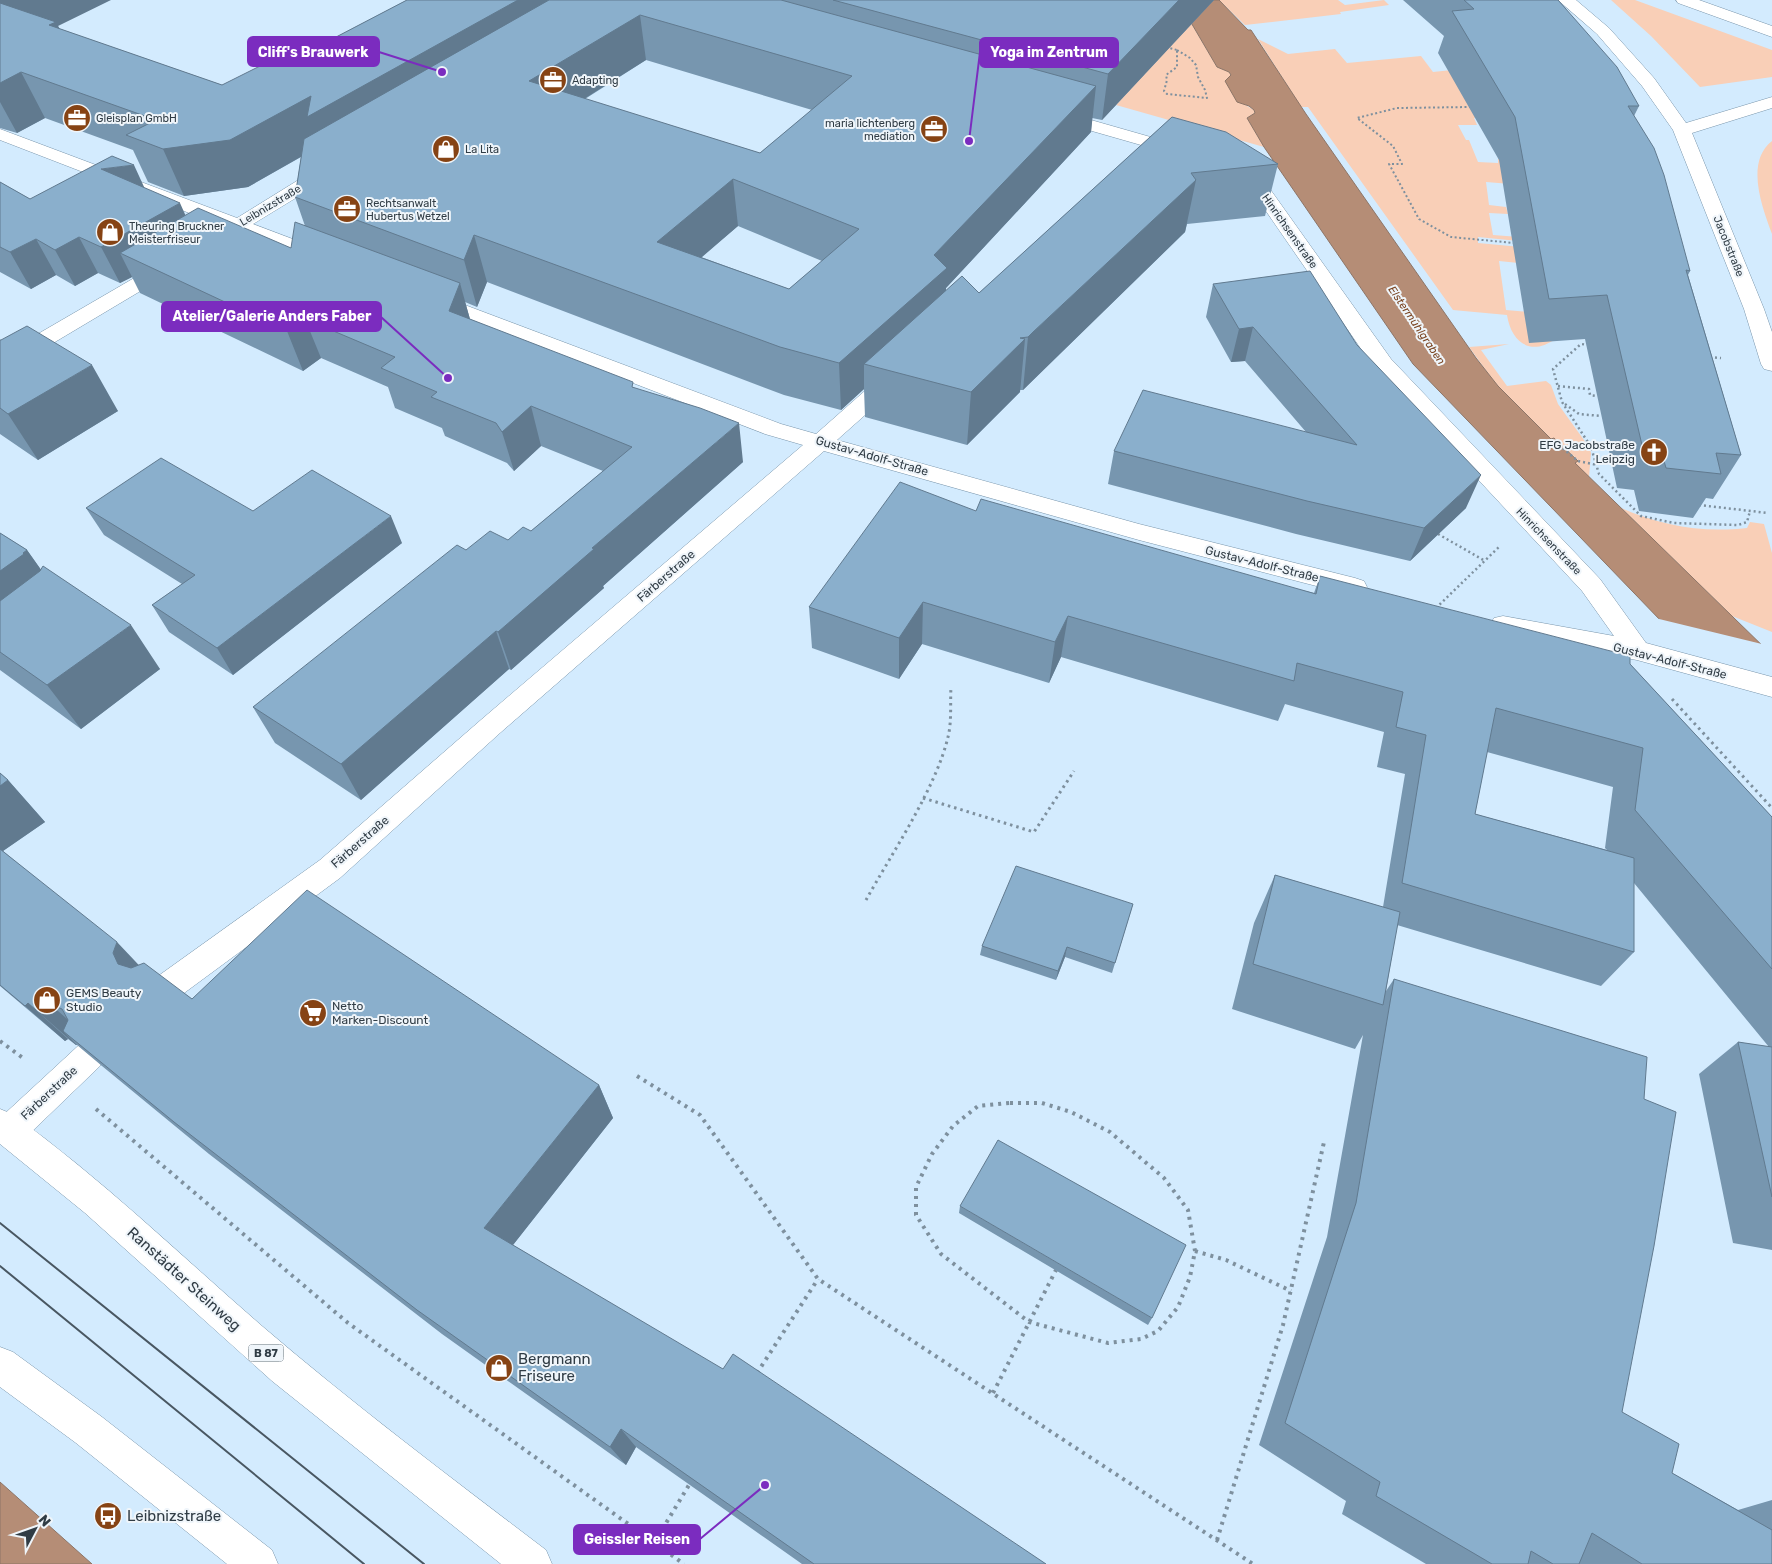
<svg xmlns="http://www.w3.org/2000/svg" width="1772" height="1564" font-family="Rubik,sans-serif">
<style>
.green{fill:#f9cfb7}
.water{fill:#b58d76;stroke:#8d7567}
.pier{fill:#d3ebfe}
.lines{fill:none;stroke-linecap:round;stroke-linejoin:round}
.minor-casing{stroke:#7995ab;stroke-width:1}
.secondary-casing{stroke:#7995ab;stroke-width:1}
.primary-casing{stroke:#7995ab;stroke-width:1}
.path-far3{stroke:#7e909e;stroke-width:2;stroke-dasharray:2 2.5;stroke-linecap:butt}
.path-far2{stroke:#7e909e;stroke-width:2.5;stroke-dasharray:2 3;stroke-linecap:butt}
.path-far1{stroke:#7e909e;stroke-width:3;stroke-dasharray:2.5 4;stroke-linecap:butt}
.path{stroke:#7e909e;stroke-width:4;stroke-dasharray:3 5;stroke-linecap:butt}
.minor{fill:#fff;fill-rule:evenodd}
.secondary{fill:#fff;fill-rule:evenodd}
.primary{fill:#fff;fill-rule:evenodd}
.tram{stroke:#495762;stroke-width:2}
.wall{fill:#7796af;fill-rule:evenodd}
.shaded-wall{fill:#617a8f}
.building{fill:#8aafcc;stroke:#617a8f;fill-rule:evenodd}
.labels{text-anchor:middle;stroke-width:4;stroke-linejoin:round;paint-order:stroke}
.far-poi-label{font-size:11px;fill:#303c45;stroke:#eff5fa;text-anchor:start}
.far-street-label{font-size:11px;fill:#303c45;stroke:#eff5fa}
.far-water-label{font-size:11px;font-style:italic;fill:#7a4421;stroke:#eff5fa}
.shield{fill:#eff5fa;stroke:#69747b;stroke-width:1}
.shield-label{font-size:11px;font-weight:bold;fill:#303c45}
.poi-label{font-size:12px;fill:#303c45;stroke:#eff5fa;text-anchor:start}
.street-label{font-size:12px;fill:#303c45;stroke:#eff5fa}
.near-street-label{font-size:15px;fill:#303c45;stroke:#eff5fa}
.near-poi-label{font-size:15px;fill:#303c45;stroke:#eff5fa;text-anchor:start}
.leader{fill:none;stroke:#7b2cbf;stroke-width:2}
.callout-dot{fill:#7b2cbf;stroke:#eff5fa;stroke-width:2}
.callout{fill:#7b2cbf;stroke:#7b2cbf;stroke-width:2}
.callout-label{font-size:14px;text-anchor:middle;font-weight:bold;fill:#fff}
</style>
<rect width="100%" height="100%" fill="#d3ebfe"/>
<path class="green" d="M1219 0H1338L1345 5 1384 0 1389 5 1340 12 1341 14 1245 25Z
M1611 0H1635L1772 50V77L1700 87 1651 36Z
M1191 23 1217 67 1229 72 1231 75 1225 81 1242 103 1254 110 1255 113 1247 118 1264 147 1116 105Z
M1258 39 1288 54 1335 49 1347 63 1421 56 1433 72 1452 70 1498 118H1474L1477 125H1458L1466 140H1469L1478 162 1498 163V159L1519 161 1622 193 1486 182 1489 205 1506 207 1508 214 1489 213 1493 235 1572 241 1653 254 1478 237V243L1647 259 1649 276 1499 261 1506 310 1550 314 1555 339C1531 357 1511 342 1507 315L1453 310 1308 107H1301Z
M1772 141V234C1762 207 1745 162 1772 141Z
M1509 344 1481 350 1507 386 1546 381 1551 385 1558 404 1589 447 1591 453 1589 477 1574 462 1578 460 1554 438 1551 439 1498 387 1469 347Z
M1621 508C1662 526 1702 533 1747 528L1750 522 1764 524 1772 553V632L1732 616Z"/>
<path class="water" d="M1169 0H1219L1248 30H1251L1306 114 1476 358 1498 386 1551 439 1554 438 1578 461 1575 463 1772 655V736L1413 364 1264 147 1247 118 1255 113 1254 110 1249 106 1237 102 1225 81 1231 75 1229 72 1217 67 1186 14Z
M0 1482 92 1564H0Z"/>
<path class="pier" d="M1655 618 1766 645 1772 652V738Z"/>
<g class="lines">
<g class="minor-casing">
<path id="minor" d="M1558 0H1576L1609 28 1654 78 1686 123 1772 97V108L1692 133 1764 309 1772 332V371L1764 369 1761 364 1744 309 1673 130 1642 86 1597 34Z
M1056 110 1189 148 1192 152 1189 156 1183 157 1050 119 1047 115 1050 111Z
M0 129 237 218 321 166 328 164 335 166 337 170 335 174 253 224 335 255 338 259 335 263 328 265 240 232 228 237 221 235 218 231 223 226 0 140Z
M1248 166 1255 168 1391 359 1600 579 1646 643 1772 677V697L1637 660 1527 640 1494 632 1490 625 1494 618 1503 616 1614 636 1582 591 1375 369 1239 172 1241 168Z
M167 261 174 263 177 267 174 271 8 370 0 372V356L160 263Z
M433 293 781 424 816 434 884 374 892 372 900 374 903 379 900 384 837 440 1139 524 1355 578 1364 581 1367 587 1364 593 1355 596 1139 540 824 451 500 733 340 878 176 999 165 1003 154 999 150 989 154 979 320 860 482 719 803 445 765 434 426 303 423 299 426 295Z
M89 1041 100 1046 105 1056 100 1066 21 1142 9 1147 0 1143V1118L78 1046Z"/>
</g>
<g class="secondary-casing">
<path id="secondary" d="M1676 0H1699L1772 26V37L1678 3Z"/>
</g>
<g class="primary-casing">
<path id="primary" d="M0 1109 12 1114C101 1178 179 1254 262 1326 353 1404 450 1477 546 1550L552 1564H501L272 1381 85 1213 0 1144Z
M0 1347 13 1352 102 1417 272 1550 278 1564H227L76 1443 0 1387Z"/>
</g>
<path class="path-far3" d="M1166 47 1177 50
M1177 50 1190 58 1196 65 1198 77 1205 90 1207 98 1167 94 1164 91 1167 80 1166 75 1177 67Z
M1471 107 1397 108 1357 118 1393 146 1402 164H1389L1419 219 1451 237 1514 243"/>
<path class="path-far2" d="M1589 345 1581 344 1553 369 1562 402 1591 447 1599 474 1641 516 1674 523 1738 525 1747 522 1750 511
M1710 357 1721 358
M1558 386 1589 389 1590 395 1597 396
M1565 404 1579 414 1601 416
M1555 442 1578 461 1597 465
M1699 505 1768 513
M1438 534 1485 561
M1436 608 1500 546"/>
<path class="path-far1" d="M1672 699 1772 808
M923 798 1034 832 1074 771
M866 900C892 853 936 788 948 737 952 721 950 703 951 687"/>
<path class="path" d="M0 1041 23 1058
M637 1076 700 1115 818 1279 1253 1564
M1010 1103H1042L1071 1112 1110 1132 1164 1178 1188 1210 1195 1251 1190 1277 1178 1307 1158 1331 1141 1339 1108 1343 1029 1322 941 1254 916 1215V1187L932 1154 953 1126 978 1106Z
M96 1109 348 1323 684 1564
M1195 1251 1226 1260 1291 1291
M757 1373 818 1279
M993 1393 1056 1270
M1217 1540 1283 1325 1324 1142
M654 1543 689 1485"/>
<use href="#minor" class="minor"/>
<use href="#secondary" class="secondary"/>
<use href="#primary" class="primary"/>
<path class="tram" d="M0 1223 424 1564
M0 1266 364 1564"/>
</g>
<path class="wall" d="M0 0 58 26 60 29 222 85 292 60 407 0H1214L1102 120 1092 118 1091 132 946 288V291L979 293 1172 117 1278 164 1265 216 1187 224 1185 232 1028 385 1023 390H1020V392L967 445 865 417 864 389 841 410 784 395 487 282 477 307 465 302 470 319 634 388 743 462 603 586 604 588 511 670 509 669 361 800 275 743 253 707 466 550 508 540 531 531 603 471 541 446 514 471 507 463 445 436 442 428 395 408 388 387 321 358 303 371 140 293 132 277 120 283 98 273 75 286 56 275 31 289 0 272V182L30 199 145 188 185 216 291 248 305 226 295 197 301 157 248 187 184 196 148 182 133 150 45 118 17 133 0 128ZM646 60 812 110 760 153 585 99ZM738 226 822 261 789 289 701 257Z
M1403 0H1558L1639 106 1634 116 1690 271 1688 275 1741 455 1713 499 1706 498 1693 518 1639 511 1634 490 1617 488 1585 339 1529 343 1499 160 1438 53 1444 36Z
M1213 284 1357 345 1466 508 1410 561 1296 534 1108 484 1114 451 1306 432 1245 361 1231 362 1206 317Z
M0 340 118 411 38 460 0 434Z
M86 508 402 543 233 675 169 632 152 605 182 584 104 535Z
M976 511 1314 593 1320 576 1630 664 1772 817V1250L1733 1243 1699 1074 1738 1042 1769 1047 1634 883V952L1601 986 1397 925 1386 991 1394 979 1644 1099 1622 1412 1672 1473 1738 1510 1772 1500V1564H1426L1342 1514 1346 1501 1259 1445 1327 1237 1363 1035 1355 1049 1232 1009 1254 923 1275 875 1383 907 1405 774 1377 767 1384 732 1285 704 1278 721 1061 657 1049 683 922 644 899 679 812 648 809 607ZM1487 752 1613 787 1605 848 1607 850 1475 814Z
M0 533 27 550 41 570 160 669 81 729 0 670Z
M0 773 8 780 45 822 3 851 138 965 192 999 599 1085 613 1118 513 1245 1046 1564H802L636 1447 626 1465 442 1334 209 1154 102 1066 77 1045H76L68 1039 65 1041 0 986Z
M1133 904 1112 973 1065 957 1056 980 980 955 982 946Z
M960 1206 1152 1318 1148 1325 959 1213Z"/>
<path class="shaded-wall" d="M0 0H111L58 26 78 67 0 13Z
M518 0H604L318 147 248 187 184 196 163 149Z
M1179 0H1214L1102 120 1108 74Z
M640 15 646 60 539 127 529 81Z
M21 72 45 118 17 133 0 102V83Z
M1096 86 1091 132 946 288 945 315 864 364V389L841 410 839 363 934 255Z
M134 165 150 200 101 169Z
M733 179 738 226 665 289 657 242Z
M1196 180 1185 232 1023 390 1028 337Z
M180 203 196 239 120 253 132 277 120 283 101 247Z
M474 235 487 282 477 307 464 260Z
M79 237 98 273 75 286 55 250Z
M36 239 56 275 31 289 10 252Z
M460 283 471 323 449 311Z
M305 319 321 358 303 371 287 331Z
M1253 327 1245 361 1231 362 1239 329Z
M1025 339 1020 392 967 445 971 392Z
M92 365 118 411 38 460 8 414Z
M531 406 541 446 514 471 502 432Z
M739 423 743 462 603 586 604 588 511 670 498 632 592 548Z
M1481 475 1466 508 1410 561 1424 528Z
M391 516 402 543 233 675 217 648Z
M27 550 59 595 0 640V571Z
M923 602 922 644 899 679V638Z
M1068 616 1061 657 1049 683 1055 642Z
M131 625 160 669 81 729 47 685Z
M496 631 509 669 361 800 341 764Z
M8 780 45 822 0 853V786Z
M117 942 152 979 118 964 113 953Z
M1067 947 1065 957 1056 980 1058 971Z
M28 1003 68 1039 65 1041 25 1006Z
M50 1004 90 1039 63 1031 77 1045H76L36 1010Z
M599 1085 613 1118 505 1255 484 1228Z
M621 1429 636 1447 626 1465 610 1447Z"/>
<path class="building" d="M407 0H518L307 117 311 96 230 140 163 149 126 135 156 120 21 72 0 83V3L56 22 49 25 222 85 280 56 292 60Z
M549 0H781L1096 86 934 255 947 268 839 363 780 347 474 235 464 260 295 197 304 139ZM640 15 852 76 760 153 529 81ZM733 179 859 229 789 289 657 242Z
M833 0H1179L1108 74Z
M1464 0H1558L1617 67 1639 106H1628L1654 148 1664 175 1690 271 1686 270 1741 455 1716 453 1721 474 1666 468 1660 447 1642 445 1607 295 1549 299 1515 117 1452 11 1474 9Z
M1172 117 1226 132 1278 164 1191 173 1196 180 1033 332 1028 337 1020 338 1025 339 971 392 864 364 962 276 979 293Z
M112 156 134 165 101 169 180 203 101 247 79 237 55 250 36 239 10 252 0 247V182L30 199Z
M198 208 291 248 295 222 460 283 449 311 633 382 632 387 700 408 739 423 592 548 594 549 498 632 496 631 341 764 253 707 457 545 466 550 490 531 508 540 523 527 531 531 632 447 531 406 502 432 496 423 431 397 437 392 381 368 395 357 305 319 287 331 120 253Z
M1310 271 1357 345 1481 475 1424 528 1307 501 1114 451 1143 390 1357 445 1253 327 1239 329 1213 284Z
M27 326 92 365 8 414 0 408V340H1Z
M161 458 253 511 312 470 391 516 217 648 152 605 195 575 86 508Z
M900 482 976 511 981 499 1316 594 1320 576 1630 656V664L1772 817V969L1635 810 1643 748 1496 708 1475 814 1634 858V952L1402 883 1426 735 1396 727 1403 692 1297 663 1294 681 1068 616 1055 642 923 602 899 638 809 607Z
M0 533 27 550 23 553 24 554 0 571Z
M43 566 131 625 47 685 0 652V601L40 571Z
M0 773 8 780 0 786Z
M0 849 117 942 113 953 118 964 131 968 144 963 192 999 307 890 599 1085 484 1228 723 1369 733 1354 1046 1564H814L621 1429 610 1447 417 1310 174 1122 63 1031 68 1020 62 1009 50 1004 36 1010 28 1003 25 1006 0 985Z
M1016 866 1133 904 1115 963 1067 947 1058 971 982 946Z
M1275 875 1400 912 1383 1005 1253 964Z
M1394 979 1647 1057 1644 1099 1676 1112 1654 1246 1622 1412 1679 1444 1672 1473 1772 1530V1564H1642L1592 1533 1579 1564H1553L1531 1551 1528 1564H1492L1376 1496 1380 1482 1285 1423 1356 1203Z
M1738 1042 1772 1047V1197Z
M998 1140 1186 1245 1152 1318 960 1206Z"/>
<defs>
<g id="office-disc" transform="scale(1.4375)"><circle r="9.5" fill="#864314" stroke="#eff5fa"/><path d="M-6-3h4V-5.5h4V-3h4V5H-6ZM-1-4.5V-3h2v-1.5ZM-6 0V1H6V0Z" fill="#fff"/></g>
<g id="shop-disc" transform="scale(1.4375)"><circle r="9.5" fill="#864314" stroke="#eff5fa"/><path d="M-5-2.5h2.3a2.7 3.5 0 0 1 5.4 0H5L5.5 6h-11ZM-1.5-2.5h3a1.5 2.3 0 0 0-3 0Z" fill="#fff"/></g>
<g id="church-disc" transform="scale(1.4375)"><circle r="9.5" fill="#864314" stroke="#eff5fa"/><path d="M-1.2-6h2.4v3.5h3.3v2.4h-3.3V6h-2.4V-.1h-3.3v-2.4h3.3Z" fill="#fff"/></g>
<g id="supermarket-disc" transform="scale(1.4375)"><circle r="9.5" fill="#864314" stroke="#eff5fa"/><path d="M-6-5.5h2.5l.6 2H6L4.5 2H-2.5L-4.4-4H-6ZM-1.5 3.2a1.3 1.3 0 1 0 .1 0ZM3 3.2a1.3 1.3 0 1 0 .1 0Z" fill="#fff"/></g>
<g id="bus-disc" transform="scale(1.4375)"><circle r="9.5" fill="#864314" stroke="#eff5fa"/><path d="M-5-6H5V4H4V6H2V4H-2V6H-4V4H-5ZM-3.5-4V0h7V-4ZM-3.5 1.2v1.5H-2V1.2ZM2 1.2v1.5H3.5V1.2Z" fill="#fff"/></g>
</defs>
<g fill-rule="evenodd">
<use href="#office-disc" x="553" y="80"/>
<use href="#office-disc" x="77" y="118"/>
<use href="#office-disc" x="934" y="129"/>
<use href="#shop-disc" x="446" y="149"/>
<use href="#office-disc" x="347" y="209"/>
<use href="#shop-disc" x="110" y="232"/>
<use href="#church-disc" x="1654" y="452"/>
<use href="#shop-disc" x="47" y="1000"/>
<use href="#supermarket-disc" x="313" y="1013"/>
<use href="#shop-disc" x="499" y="1368"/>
<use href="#bus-disc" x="108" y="1516"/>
</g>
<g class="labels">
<g class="far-poi-label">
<text x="572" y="84">Adapting</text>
<text x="96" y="122">Gleisplan GmbH</text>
<text x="915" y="127" text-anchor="end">maria lichtenberg<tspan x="915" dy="13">mediation</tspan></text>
<text x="465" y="153">La Lita</text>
<text x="366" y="207">Rechtsanwalt<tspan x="366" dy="13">Hubertus Wetzel</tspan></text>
<text x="129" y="230">Theuring Bruckner<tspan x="129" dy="13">Meisterfriseur</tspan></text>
</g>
<g class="far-street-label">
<text transform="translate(270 205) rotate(-31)" y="4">Leibnizstraße</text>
<text transform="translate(1290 231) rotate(55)" y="4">Hinrichsenstraße</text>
<text transform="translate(1729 246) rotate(68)" y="4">Jacobstraße</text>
<text transform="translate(1549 541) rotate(46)" y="4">Hinrichsenstraße</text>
</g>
<g class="far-water-label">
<text transform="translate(1417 325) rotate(56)" y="4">Elstermühlgraben</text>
</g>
<rect class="shield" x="248.5" y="1344.5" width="35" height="17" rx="4"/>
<g class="shield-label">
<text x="266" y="1357">B 87</text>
</g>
<g class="poi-label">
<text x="1635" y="449" text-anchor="end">EFG Jacobstraße<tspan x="1635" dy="14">Leipzig</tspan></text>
<text x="66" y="997">GEMS Beauty<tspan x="66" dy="14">Studio</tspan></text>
<text x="332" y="1010">Netto<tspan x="332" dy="14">Marken-Discount</tspan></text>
</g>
<g class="street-label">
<text transform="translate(872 456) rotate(16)" y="4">Gustav-Adolf-Straße</text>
<text transform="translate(1262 564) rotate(14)" y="4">Gustav-Adolf-Straße</text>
<text transform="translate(666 576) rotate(-41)" y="4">Färberstraße</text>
<text transform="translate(1670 661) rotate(14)" y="4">Gustav-Adolf-Straße</text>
<text transform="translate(360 842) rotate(-41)" y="4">Färberstraße</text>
<text transform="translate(49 1093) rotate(-43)" y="4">Färberstraße</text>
</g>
<g class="near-street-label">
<text transform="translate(184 1279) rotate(42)" y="5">Ranstädter Steinweg</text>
</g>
<g class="near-poi-label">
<text x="518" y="1364">Bergmann<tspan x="518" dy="17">Friseure</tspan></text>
<text x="127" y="1521">Leibnizstraße</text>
</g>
</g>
<path class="leader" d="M442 72L379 52M969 141L980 52M448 378L381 317M765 1485L700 1539"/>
<g class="callout-dot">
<circle cx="442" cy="72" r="5"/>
<circle cx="969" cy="141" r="5"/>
<circle cx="448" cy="378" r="5"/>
<circle cx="765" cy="1485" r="5"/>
</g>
<g class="callout">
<rect x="248" y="37" width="131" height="29" rx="5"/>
<rect x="980" y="38" width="138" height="29" rx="5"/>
<rect x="162" y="302" width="219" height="29" rx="5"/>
<rect x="574" y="1525" width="126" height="29" rx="5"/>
</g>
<g class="callout-label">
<text x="313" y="57">Cliff's Brauwerk</text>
<text x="1049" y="57">Yoga im Zentrum</text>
<text x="272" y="321">Atelier/Galerie Anders Faber</text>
<text x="637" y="1544">Geissler Reisen</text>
</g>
<g transform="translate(35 1529) rotate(49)" stroke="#eff5fa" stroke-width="4" paint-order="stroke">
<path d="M0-4L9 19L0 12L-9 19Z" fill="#303c45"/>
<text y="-8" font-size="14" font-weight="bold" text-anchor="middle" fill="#303c45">N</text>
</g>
</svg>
